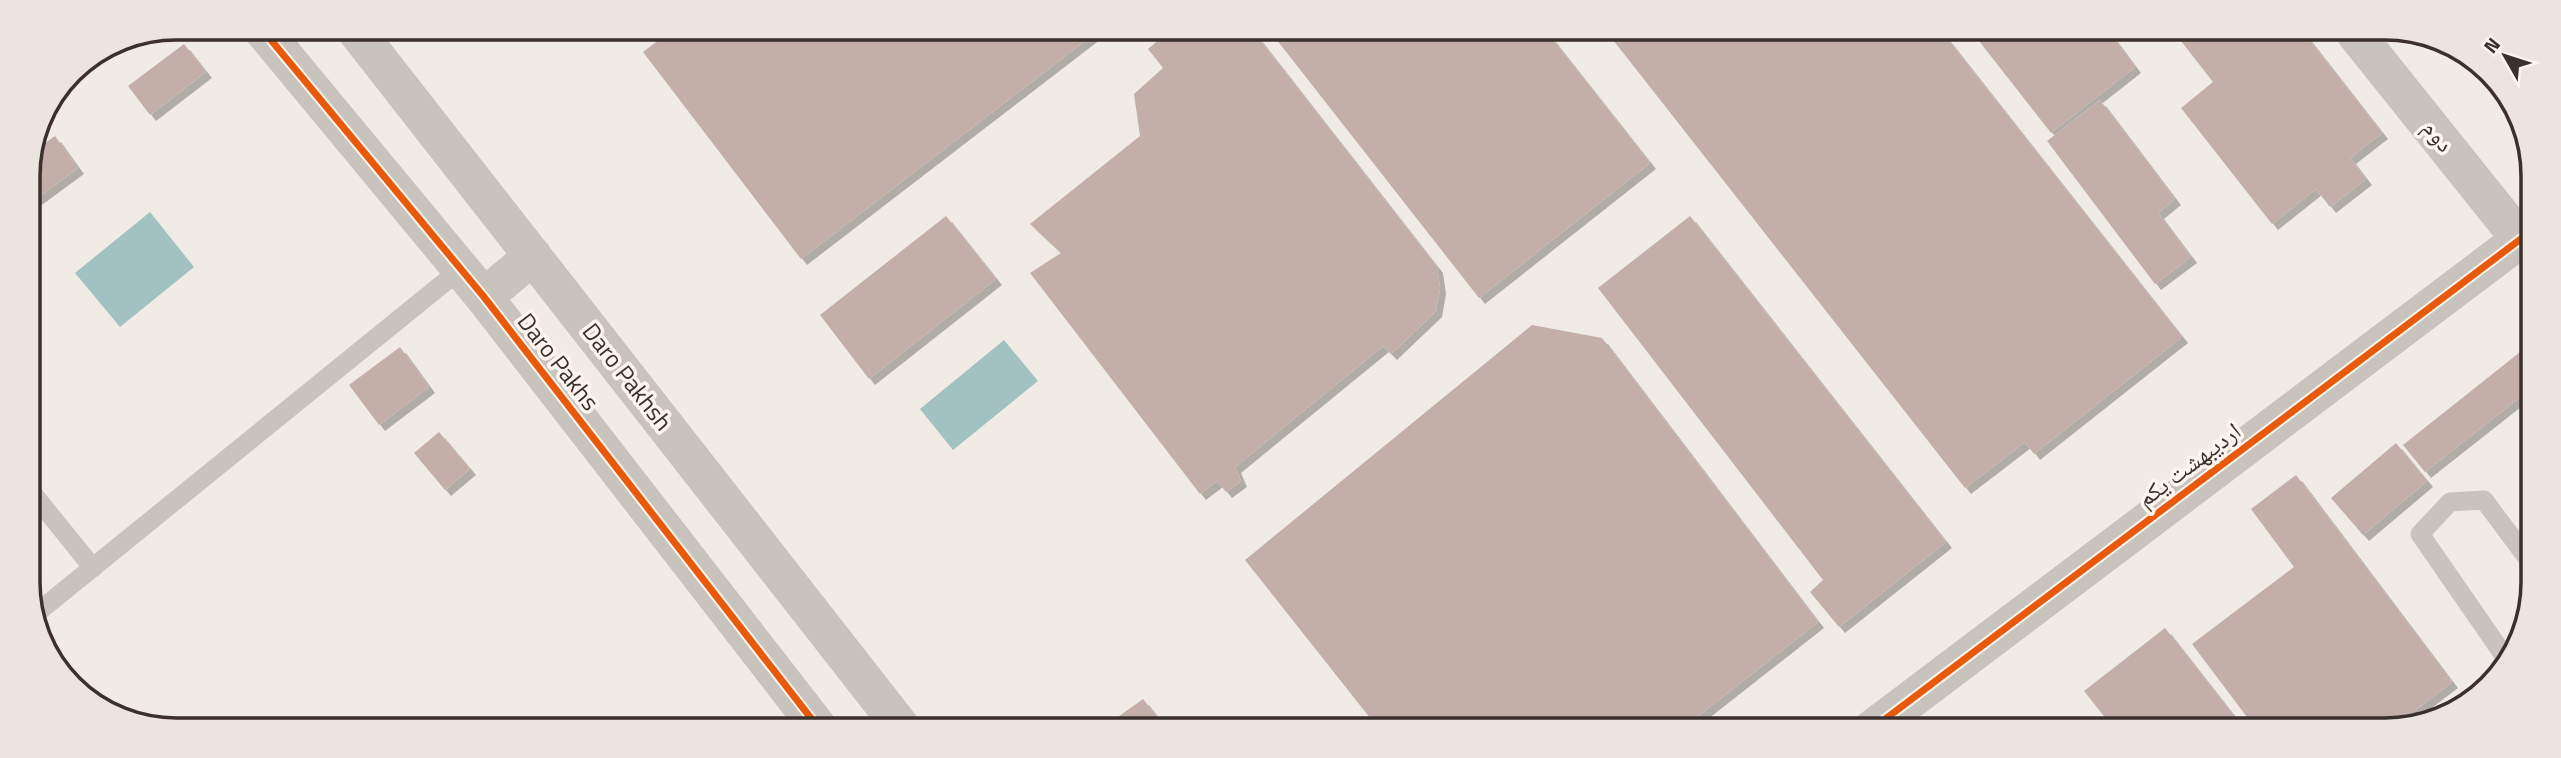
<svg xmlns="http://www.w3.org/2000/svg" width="2561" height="758" font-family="'Titillium Web','Noto Naskh Arabic',sans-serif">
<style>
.water{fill:#a1c2c1}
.building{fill:#c3afa7;filter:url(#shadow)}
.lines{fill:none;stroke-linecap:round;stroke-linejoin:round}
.service{stroke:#c9c3be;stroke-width:19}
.minor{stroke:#c9c3be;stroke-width:38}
.tertiary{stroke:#c9c3be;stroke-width:38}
.cycleway-casing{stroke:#fbf5ee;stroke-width:11}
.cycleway{stroke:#e8590c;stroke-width:7}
.labels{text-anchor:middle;stroke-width:7;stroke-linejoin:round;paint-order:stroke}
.street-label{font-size:24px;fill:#3b302b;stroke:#fbf5ee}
.rim{fill:none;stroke:#3b302b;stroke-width:3.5}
</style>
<defs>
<filter id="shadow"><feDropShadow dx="6" dy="6" stdDeviation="0" flood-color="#0004"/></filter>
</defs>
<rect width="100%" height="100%" fill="#f0ebe5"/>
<path class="water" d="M150 212 194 267 120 327 75 273Z
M1004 340 1038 381 953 450 920 409Z"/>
<path class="building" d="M673 29 1099 30 801 259 643 52Z
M1170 30H1252L1437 267 1440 288 1436 311 1391 354 1383 346 1235 467 1241 481 1226 492 1217 481 1200 494 1030 273 1061 253 1030 224 1140 136 1134 94 1163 68 1148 49Z
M1269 30 1546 31 1650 163 1479 298Z
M1606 31 1942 32 2182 337 2034 454 2025 442 1965 488Z
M1972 32H2109L2135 67 2051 133Z
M2174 32 2304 33 2382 133 2350 158 2366 179 2330 207 2316 189 2272 224 2181 108 2213 82Z
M184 44 206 72 150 115 128 86Z
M2100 100 2175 199 2158 213 2191 257 2155 284 2047 141Z
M55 136 78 168 29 204 28 166 31 153Z
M946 216 996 279 869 379 820 315Z
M1690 216 1946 542 1839 627 1810 592 1823 580 1598 288Z
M1532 325 1602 338 1818 622 1683 728H1378L1245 560Z
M2529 345V390L2425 472 2403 445Z
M400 347 429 387 379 425 349 385Z
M439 432 470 469 445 490 414 453Z
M2396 443 2427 481 2363 535 2331 498Z
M2296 475 2452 682 2389 730 2256 729 2192 644 2294 567 2251 509Z
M2165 628 2241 725 2235 729H2114L2084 691Z
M1143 699 1165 727H1104Z"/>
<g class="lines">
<path class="service" d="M30 490 93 568
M33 616 461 269
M2505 657 2420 534 2450 502 2484 500 2528 559"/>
<path class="minor" d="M2355 33 2520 239"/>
<path class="tertiary" d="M261 28 484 297 817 726
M354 28 901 727
M484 297 533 256
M1872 729 2530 232"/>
<g class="cycleway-casing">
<path id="cycleway" d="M261 28 484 297 817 726
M1872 729 2530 232"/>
</g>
<use href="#cycleway" class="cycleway"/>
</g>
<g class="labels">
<g class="street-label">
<text transform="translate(2438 136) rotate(51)" y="8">دوم</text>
<text transform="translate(558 362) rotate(52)" y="8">Daro Pakhs</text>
<text transform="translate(627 377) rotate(52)" y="8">Daro Pakhsh</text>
<text transform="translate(2189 465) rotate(-37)" y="8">اردیبهشت یکم</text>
</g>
</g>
<path d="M0 0H2561V758H0ZM176 40H2385A136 136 0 0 1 2521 176V582A136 136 0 0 1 2385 718H176A136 136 0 0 1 40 582V176A136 136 0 0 1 176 40Z" fill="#ece5de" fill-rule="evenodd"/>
<path class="rim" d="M176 40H2385A136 136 0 0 1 2521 176V582A136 136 0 0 1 2385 718H176A136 136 0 0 1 40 582V176A136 136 0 0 1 176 40Z"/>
<g transform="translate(2505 56) rotate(309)" stroke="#fbf5ee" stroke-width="5" paint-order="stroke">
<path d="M0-5L12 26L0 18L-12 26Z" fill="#3b302b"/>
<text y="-10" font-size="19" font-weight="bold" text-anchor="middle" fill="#3b302b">N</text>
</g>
</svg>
